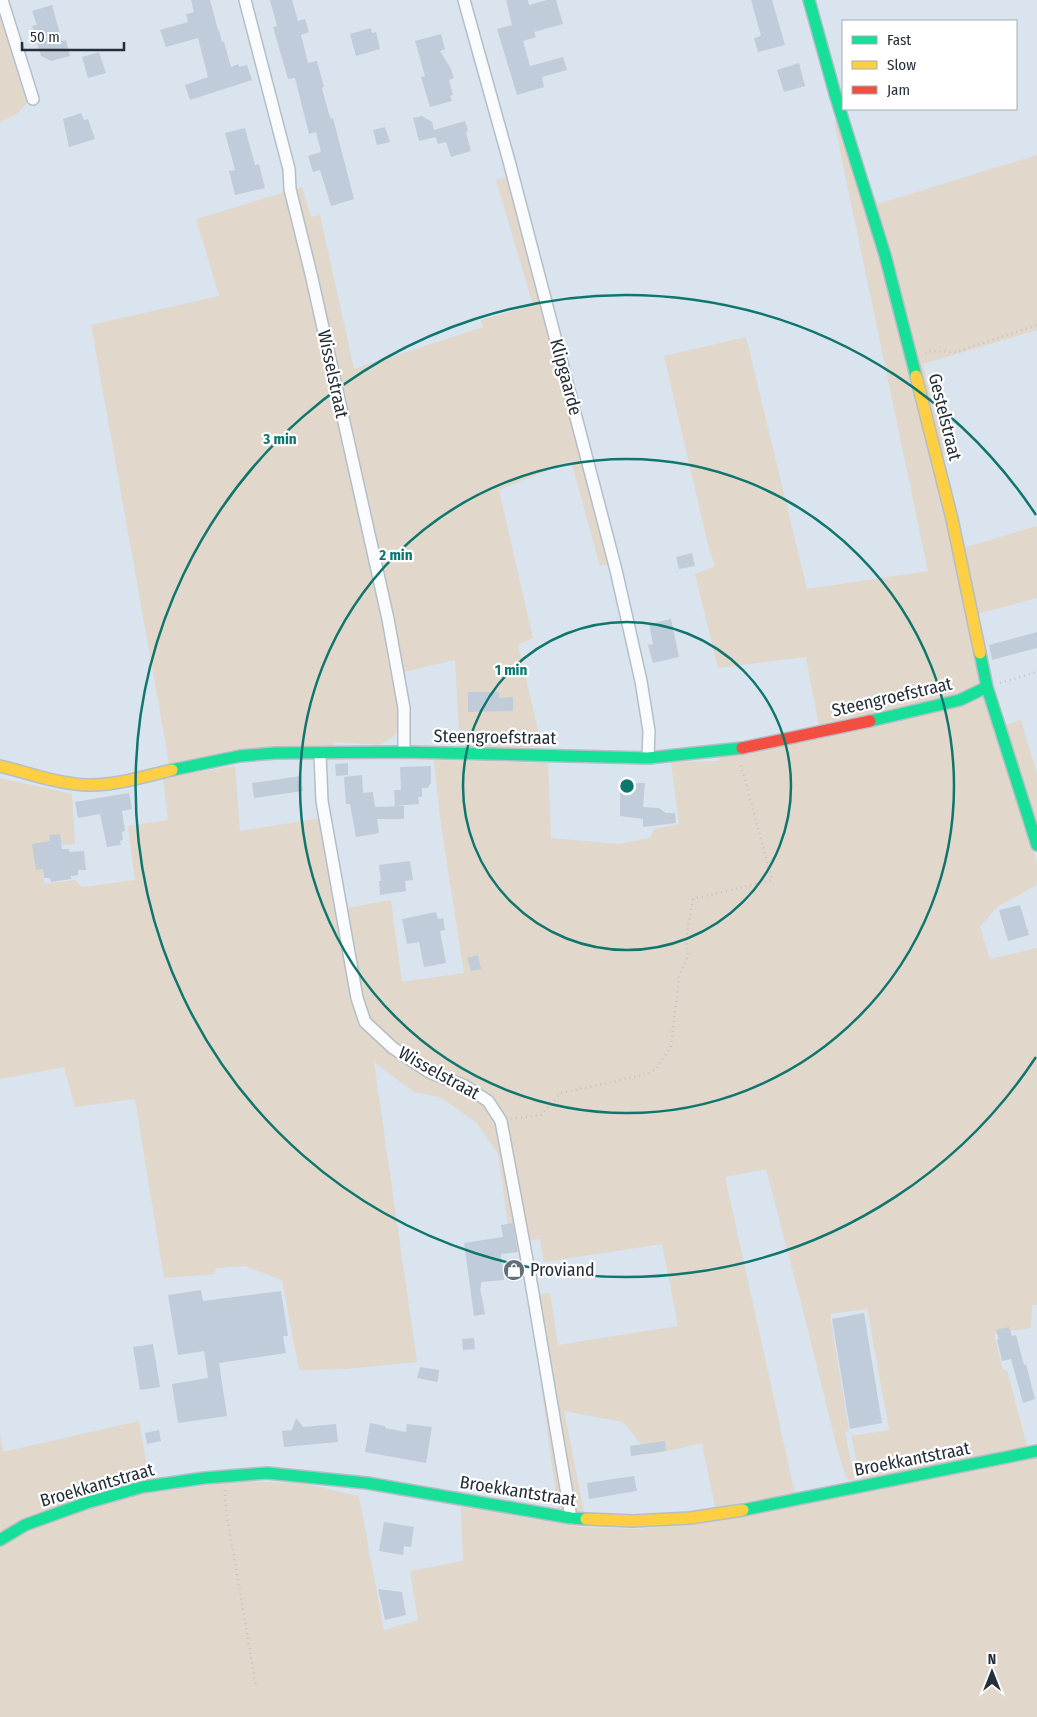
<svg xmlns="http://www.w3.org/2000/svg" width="1037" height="1717" font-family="'Fira Sans Condensed',sans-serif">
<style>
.green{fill:#e1d7ca}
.building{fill:#c0ccd9}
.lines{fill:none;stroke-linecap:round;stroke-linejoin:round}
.street-casing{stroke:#b4bec8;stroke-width:14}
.fast-casing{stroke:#b4bec8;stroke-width:14}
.slow-casing{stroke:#b4bec8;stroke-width:14}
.jam-casing{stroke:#b4bec8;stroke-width:14}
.path{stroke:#c0c4c8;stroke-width:2.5;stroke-dasharray:1 4;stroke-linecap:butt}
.street{stroke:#f9fbfd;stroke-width:11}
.fast{stroke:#16e098;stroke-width:11}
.slow{stroke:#ffcf43;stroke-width:11}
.jam{stroke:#f24e42;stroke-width:11}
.ring{fill:none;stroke:#0f766e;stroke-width:2.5}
.labels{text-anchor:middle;stroke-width:4.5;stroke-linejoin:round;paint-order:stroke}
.street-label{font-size:18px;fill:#252f39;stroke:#fff}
.poi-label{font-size:18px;fill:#252f39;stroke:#fff;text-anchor:start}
.centre{fill:#0f766e;stroke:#fff;stroke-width:2.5}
.ring-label{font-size:15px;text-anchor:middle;font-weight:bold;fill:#0f766e;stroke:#fff;stroke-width:4.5;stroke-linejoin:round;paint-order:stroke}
</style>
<rect width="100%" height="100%" fill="#d9e4ef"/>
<path class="green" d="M0 16 27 103 17 114 0 122Z
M841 121 878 204 1037 155V330L923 364 934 411C950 422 952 438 945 455L933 458 979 681 1037 863V885L997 907 980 927 990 959 1037 948V1305H1032L1031 1328 994 1334 1003 1370H1007L1027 1446 861 1482 851 1436 889 1430 869 1319 867 1309 830 1314 849 1431 845 1432 855 1481 849 1480 846 1477 837 1448 803 1310 766 1169 725 1177 795 1494 715 1507 702 1443 673 1450 649 1454 623 1422 564 1411 584 1512 558 1510 529 1296 550 1293 558 1345 678 1326 662 1244 544 1262 540 1239 521 1242 518 1222 508 1224 498 1154 477 1123 440 1097 414 1092 374 1062 417 1362 346 1369 299 1370 282 1280 245 1266 216 1268 215 1274 164 1278 135 1099 75 1107 64 1067 0 1079V778L72 794 75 844 41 847 44 884 75 880 82 887 135 880 128 826 168 820 163 778 235 766 240 831 322 818 336 910 391 900 402 982 464 973 440 818 434 760 548 763 551 838 619 844 650 838 654 829 679 824 671 762 719 761 718 754 820 733 806 657 718 668 695 574 715 566 709 549 664 356 746 337 807 589 928 571 834 122Z
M515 160 619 562 600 566 571 461 499 490 533 638 518 645 542 747 460 749 455 660 408 671 395 672 400 725 394 736 380 745 334 742V750L170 768 91 325 219 296 196 219 302 187 311 217 320 215 354 369 483 327 481 320 533 305 496 180 507 177 503 166Z
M1037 526V598L977 614 963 548Z
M1021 720 1037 774V823L1005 725Z
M139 1421 149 1477 90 1494H142L241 1481 302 1483 359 1496 384 1630 418 1620 410 1571 463 1561 461 1507 581 1527 639 1529 705 1523 1037 1456V1717H0V1435L3 1452Z"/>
<path class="building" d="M191 0H210L218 30H219L222 42H224L231 67 238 64 239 67 247 65 252 80 190 100 185 85 208 77 198 38 166 47 160 30 188 22 186 14 194 12Z
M270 0H292L298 21 305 19 309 32 301 35 308 63 317 61 324 87 322 88 328 111 331 119 333 118 354 199 331 206 320 170 313 172 308 156 321 152 316 132 309 134 295 78 288 79 273 27 277 26Z
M506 0H528L529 5 547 0H556L563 24 534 32 536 37 523 41 530 66 563 57 567 70 542 77 544 87 517 95 497 29 512 25Z
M751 0H772L785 45 758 52 754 38 761 36Z
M52 5 62 41 66 40 70 56 51 61 41 56 32 26 37 25 32 11Z
M371 28 372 33 376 32 380 49 356 56 350 34Z
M441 34 445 49 440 51 451 69 454 78 449 80 453 95 450 96 452 101 430 107 421 77 425 76 415 41Z
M99 52 106 73 88 78 82 57Z
M799 63 805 86 784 92 777 70Z
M81 113 84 120 88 119 95 139 69 147 63 119Z
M422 116 432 122 434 130 465 121 468 130 466 133 471 151 451 157 446 142 438 144 434 132 436 137 419 141 413 118Z
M385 127 390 142 377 145 373 130Z
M245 128 255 165 259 164 265 188 235 195 229 171 235 170 225 133Z
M692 553 695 566 679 569 676 557Z
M671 619 679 657 653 663 648 645 653 644 649 624Z
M1037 632V648L992 660 989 645Z
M468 692H499V698L513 697V711L468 712Z
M348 763V775L336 776 335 764Z
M431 766V784H430L428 788H422V797H418L419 804 395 806 394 790H401L400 767Z
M362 775 363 793 373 792 375 807 404 806V819H377L379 833 356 837 350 804H346L344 777Z
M301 776 303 791 254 798 252 783Z
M620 779H629L634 783H645L643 807 659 808 666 813H675L676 823 643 827V819L620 816Z
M129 793 132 809 122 811 125 831 122 832 123 840 120 841 121 845 107 847 100 814 78 818 75 802Z
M60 834 62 849H69V852L84 851 86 870H78V875L71 876V879L51 882 50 878H44L43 869 36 870 32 844 50 841 49 835Z
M410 861 413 880 405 881 406 891 380 895 379 881H381L379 865Z
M1020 905 1029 935 1008 941 999 910Z
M436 912 438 919 443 918 445 930 440 931 446 963 424 967 419 942 407 944 402 919Z
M478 955 481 969 471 971 467 958Z
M513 1223 518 1252 501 1254 504 1280 481 1282V1288H480L485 1314 474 1316 464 1243 503 1237 501 1225Z
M201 1290 203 1301 281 1291 288 1336H283L286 1353 219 1363 227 1416 178 1423 172 1384 208 1378 204 1351 178 1355 168 1295Z
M864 1313 882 1423 850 1429 832 1319Z
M1009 1327 1012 1336 1016 1335 1024 1365 1026 1364 1035 1399 1023 1403 1011 1359 1002 1361 997 1340 999 1339 996 1330Z
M474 1338 475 1349 463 1350 462 1339Z
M153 1344 160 1387 140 1390 133 1347Z
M420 1367 439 1370 438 1380 437 1382 417 1378Z
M296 1418 303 1427 336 1424 338 1442 284 1447 282 1431 292 1430Z
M370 1423 385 1426V1428L406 1432 407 1424 432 1427 426 1463 365 1452Z
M159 1430 161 1441 147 1444 145 1433Z
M665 1441 666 1451 631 1456 630 1446Z
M634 1476 637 1491 589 1499 587 1483Z
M384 1522 414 1527 411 1547 404 1546 403 1555 379 1551Z
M378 1589 402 1592 406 1615 385 1620Z"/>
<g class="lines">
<g class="street-casing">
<path id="street" d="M2 0 33 99
M245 0 289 169 290 189 311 274 388 619 404 708V752
M464 0 509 161 616 570 641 681 649 731 648 758
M320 753 322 801 357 998 365 1022 393 1048 429 1072 465 1086 488 1101 501 1121 530 1276 571 1518"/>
</g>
<g class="fast-casing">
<path id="fast" d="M809 0 835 94 885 255 916 376
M980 653 987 687 1037 845
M870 721 960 700 987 687
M172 770 240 756 275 753 404 752 648 758 742 748
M743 1510 1037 1451
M0 1540 25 1525 86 1503 142 1487 204 1478 267 1473 367 1483 571 1518 586 1519"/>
</g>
<g class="slow-casing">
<path id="slow" d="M916 376 952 519 980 653
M0 766C29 773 58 784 87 785 115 786 145 776 172 770
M586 1519 633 1521 690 1518 743 1510"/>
</g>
<g class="jam-casing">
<path id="jam" d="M742 748 870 721"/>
</g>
<path class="path" d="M925 353 929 351 956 352 1037 325
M1000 683 1037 672
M511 1119 541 1115 561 1093 648 1074 657 1068 671 1046 679 977 688 956 686 938 693 899 772 880 740 762
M225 1490V1504L256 1686"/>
<use href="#street" class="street"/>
<use href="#fast" class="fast"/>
<use href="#slow" class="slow"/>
<use href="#jam" class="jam"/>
</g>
<g class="ring">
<circle cx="627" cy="786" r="164"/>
<circle cx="627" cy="786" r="327"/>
<path d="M1036 1057A491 491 0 1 1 1036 515"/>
</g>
<defs>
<g id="shop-disc" transform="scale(1.125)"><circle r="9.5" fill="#646e79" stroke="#fff"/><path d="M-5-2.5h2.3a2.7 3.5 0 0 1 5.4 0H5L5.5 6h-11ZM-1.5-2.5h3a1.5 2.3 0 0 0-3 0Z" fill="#fff"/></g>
</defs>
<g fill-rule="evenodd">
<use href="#shop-disc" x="514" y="1270"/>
</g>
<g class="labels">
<g class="street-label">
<text transform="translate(333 374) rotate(78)" y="6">Wisselstraat</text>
<text transform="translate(566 377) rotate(75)" y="6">Klipgaarde</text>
<text transform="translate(945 417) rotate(76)" y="6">Gestelstraat</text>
<text transform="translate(892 697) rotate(-13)" y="6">Steengroefstraat</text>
<text transform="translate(495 737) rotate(1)" y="6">Steengroefstraat</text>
<text transform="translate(439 1073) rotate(29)" y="6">Wisselstraat</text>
<text transform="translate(912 1459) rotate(-11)" y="6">Broekkantstraat</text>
<text transform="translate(97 1485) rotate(-16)" y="6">Broekkantstraat</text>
<text transform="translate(518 1491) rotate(9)" y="6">Broekkantstraat</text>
</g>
<g class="poi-label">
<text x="530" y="1276">Proviand</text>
</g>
</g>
<circle cx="627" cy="786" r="8" class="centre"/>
<g class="ring-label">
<text x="280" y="444">3 min</text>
<text x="396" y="560">2 min</text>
<text x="511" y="675">1 min</text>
</g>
<rect x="842" y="20" width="175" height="90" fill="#ffffff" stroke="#a8acb0"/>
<rect x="852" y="36" width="25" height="8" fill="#16e098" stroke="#a8acb0"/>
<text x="887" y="45" font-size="15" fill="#252f39">Fast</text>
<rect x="852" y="61" width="25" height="8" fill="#ffcf43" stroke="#a8acb0"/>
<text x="887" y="70" font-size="15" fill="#252f39">Slow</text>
<rect x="852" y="86" width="25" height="8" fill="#f24e42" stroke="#a8acb0"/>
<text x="887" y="95" font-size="15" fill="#252f39">Jam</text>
<g transform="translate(992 1672)" stroke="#ffffff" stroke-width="4" paint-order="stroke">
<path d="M0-4L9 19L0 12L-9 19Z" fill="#252f39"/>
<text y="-8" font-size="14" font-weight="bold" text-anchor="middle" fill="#252f39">N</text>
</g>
<path d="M22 42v8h102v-8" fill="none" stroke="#252f39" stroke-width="2.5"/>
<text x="30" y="42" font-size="15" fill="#252f39" stroke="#ffffff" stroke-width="4" paint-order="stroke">50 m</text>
</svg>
